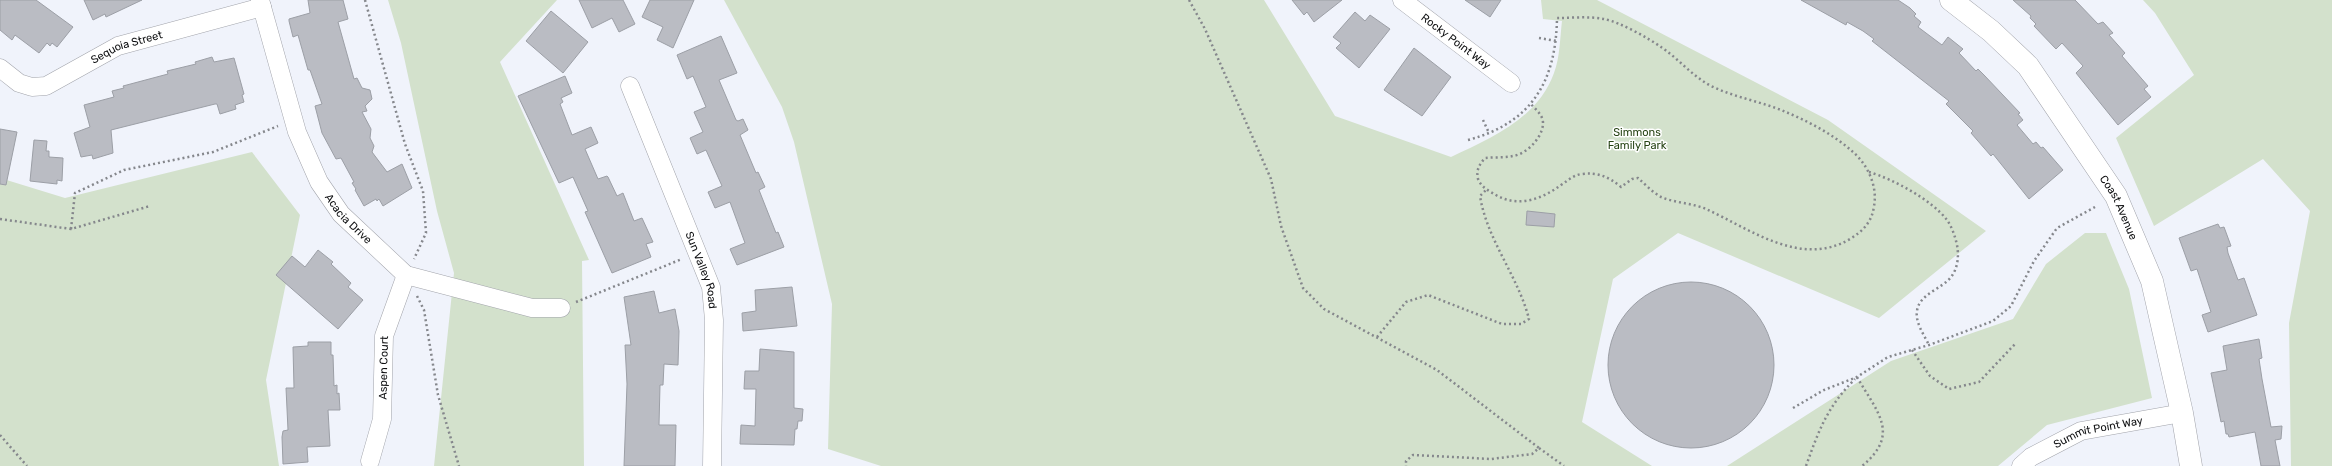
<svg xmlns="http://www.w3.org/2000/svg" width="2332" height="466" font-family="Rubik,sans-serif">
<style>
.green{fill:#d3e1cc}
.building{fill:#babcc3;stroke:#9c9fa6}
.lines{fill:none;stroke-linecap:round;stroke-linejoin:round}
.street-casing{stroke:#a2a4ab;stroke-width:19}
.secondary-casing{stroke:#a2a4ab;stroke-width:23}
.path{stroke:#85878c;stroke-width:2.5;stroke-dasharray:2 3;stroke-linecap:butt}
.street{stroke:#fff;stroke-width:18}
.secondary{stroke:#fff;stroke-width:22}
.labels{text-anchor:middle;stroke-width:3;stroke-linejoin:round;paint-order:stroke}
.street-label{font-size:11px;fill:#0e0f11;stroke:#fff}
.park-label{font-size:11px;fill:#264314;stroke:#fff}
</style>
<rect width="100%" height="100%" fill="#f0f3fb"/>
<path class="green" d="M388 0H557L500 62 589 260 582 261 584 466H434L454 273 437 211 401 43Z
M724 0H1264L1335 116 1451 157C1492 138 1538 118 1554 73 1560 57 1560 37 1562 21L1543 19 1541 0H1597L1828 120 1986 231 1879 318 1678 233 1613 279 1582 422 1652 466H881L828 449 832 304 794 142 782 107Z
M2143 0H2332V466H2291L2289 323 2310 211 2263 159 2154 226 2116 138 2194 75 2155 13Z
M252 152 300 215 266 380 279 466H0V178L65 198Z
M2085 233H2106L2129 289 2152 398 2047 425 1998 466H1727L1891 361 2013 319 2046 264Z"/>
<path class="building" d="M0 0H36L73 27 57 47 52 43 50 46 47 43 39 53 15 35 12 40 0 30Z
M84 0H142L106 17 105 14 93 20Z
M308 0H343L348 19 338 22 354 79 357 78 362 88 370 90 372 99 365 106 367 111 362 112 371 129 370 138 374 146 372 152 387 172 402 164 412 188 383 206 379 199 377 201 376 199 364 206 355 190 356 189 352 183 354 182 341 158 336 159 322 133 315 106 322 104 310 70H308L298 35 293 37 289 21V19L310 13Z
M579 0H623L635 24 619 32 612 18 592 28Z
M650 0H694L673 48 657 40 663 27 642 17Z
M1292 0H1342L1314 22 1307 12 1304 15Z
M1465 0H1501L1490 17Z
M1801 0H1898L1910 8 1916 14 1914 16 1921 22 1918 27 1942 45 1948 37 1963 49 1959 53 1976 71 1978 69 1984 75 2020 113 2018 114 2023 120 2017 125 2033 144 2036 142 2041 148 2043 147 2063 170 2029 199 1993 154 1991 156 1971 133 1973 131 1946 104 1949 101 1872 41 1874 39 1863 31 1847 22 1846 25Z
M2013 0H2075L2098 24 2103 22 2113 33 2109 35 2125 53 2122 56 2148 86 2144 89 2151 97 2118 125 2076 73 2083 66 2062 43 2056 49 2034 26 2036 24 2030 18 2031 16Z
M551 11 588 42 563 73 526 41Z
M1355 12 1365 21 1370 15 1390 29 1359 68 1336 48 1341 43 1333 37Z
M721 36 737 73 719 80 736 120 738 121 743 119 748 130 740 135 756 173 758 172 765 187 759 190 776 233 778 232 784 247 737 265 730 249 745 243 730 202 715 208 708 192 722 186 706 150 697 154 690 138 703 132 694 112 706 107 693 76 687 79 677 55Z
M1414 48 1451 77 1422 116 1384 90Z
M212 57 214 62 234 58 244 94 242 95 244 102 235 105 236 109 220 114 217 104H215L111 130 113 153 93 159 92 155 81 157 74 133 90 127 84 105 114 97 112 91 124 88 123 86 168 74 167 71 196 64 195 62Z
M565 76 572 93 561 98 563 102 560 104 572 135 591 127 598 143 585 149 598 179 607 176 608 177 617 196 623 193 634 221 642 218 653 242 646 244 651 257 612 273 585 212 588 211 573 177 559 183 518 96Z
M0 129 17 132 6 185 0 184Z
M34 140 47 141 46 151H49V157L63 158 62 181 57 180V184L30 181Z
M1527 211 1555 214 1554 227 1526 225Z
M2218 224 2220 228 2224 227 2231 246 2227 247 2228 253 2238 280 2244 278 2257 315 2208 332 2202 315 2211 312 2197 269 2191 271 2179 238Z
M318 250 333 262 331 264 351 283 348 287 363 300 338 329 276 275 292 256 305 267Z
M1608 365a83 83 0 1 1 166 0a83 83 0 1 1-166 0Z
M792 287 797 326 743 331 742 313 756 311 755 290Z
M654 291 659 313 675 309 679 331 678 365 664 364 663 385H660L659 425H676L675 466H624L627 384 625 345H631L624 297Z
M2259 339 2262 358 2259 359 2262 379 2271 427 2282 426 2281 439 2275 440 2280 466H2261L2255 432 2229 437 2228 434H2226L2224 421 2221 422 2211 373 2227 370 2223 346Z
M308 342H331V355H333L334 386 337 385V394L339 393 340 410H328L330 446 307 447 308 462 283 464 282 437 283 431 288 430 286 388H294L293 347 308 346Z
M760 349 794 352V408L803 409 802 421H798L797 429H795L794 445 740 444 741 425 755 426 756 389H744L745 371H759Z"/>
<g class="lines">
<g class="street-casing">
<g id="street">
<path id="s1" d="M260 0 297 132 319 182 341 214 406 275 532 308H561"/>
<path id="s2" d="M1402 0 1511 83"/>
<path id="s3" d="M0 68 19 83 32 87 46 86 118 46 262 7"/>
<path id="s4" d="M630 86 711 287 714 320 712 466"/>
<path id="s5" d="M370 461 382 419 384 336 406 275"/>
<path id="s6" d="M2021 466 2031 457 2081 431 2182 413"/>
</g>
</g>
<g class="secondary-casing">
<g id="secondary">
<path id="s7" d="M1951 0 1991 31 2028 66 2116 196 2152 281 2182 413 2191 466"/>
</g>
</g>
<path class="path" d="M365 0 405 144 423 191 426 233 414 259
M1189 0 1205 29 1271 179 1281 226 1303 288 1324 309 1437 370 1539 448 1532 454 1491 459 1413 455 1406 461V466
M1539 38 1557 41
M1483 120 1489 133
M1468 140C1532 123 1556 81 1557 18 1572 18 1589 16 1604 19 1620 22 1648 38 1661 47 1679 59 1692 76 1711 86 1734 97 1758 101 1781 110 1806 120 1833 134 1853 152 1867 164 1878 186 1874 206 1872 222 1863 231 1850 239 1801 268 1750 229 1706 209 1692 203 1675 203 1661 197 1652 192 1645 184 1638 178L1632 179 1621 187C1609 177 1598 172 1582 174 1573 175 1569 180 1561 185 1542 199 1518 208 1496 195 1489 191 1481 187 1478 179 1476 170 1479 165 1485 158 1494 157 1504 158 1513 156 1527 154 1543 137 1543 123 1543 115 1536 110 1531 104
M1869 172C1893 179 1932 200 1947 220 1952 227 1955 236 1957 245 1959 256 1958 268 1951 277 1942 289 1919 294 1917 311 1915 322 1924 335 1929 345
M0 219 71 229 150 206
M71 229 75 193 124 170 213 152 278 126
M417 296 424 310 438 395 459 466
M576 302 682 259
M1377 337 1406 302 1428 295 1502 324H1521L1529 319C1518 276 1487 240 1480 196L1486 190
M1912 350 1930 376 1949 389 1979 382 2015 344
M1857 377C1877 412 1901 434 1862 466
M1793 408 1824 390 1857 377 1888 357 1929 345 1993 321 2011 306 2034 261 2057 228 2095 207
M0 435 27 466
M1539 448 1564 466
M1806 466C1819 430 1827 407 1855 379"/>
<use href="#street" class="street"/>
<use href="#secondary" class="secondary"/>
</g>
<g class="labels">
<g class="street-label">
<text dy="4" stroke="none"><textPath href="#s2" startOffset="68">Rocky Point Way</textPath></text>
<text dy="4" stroke="none"><textPath href="#s3" startOffset="142">Sequoia Street</textPath></text>
<text dy="4" stroke="none"><textPath href="#s7" startOffset="270">Coast Avenue</textPath></text>
<text dy="4" stroke="none"><textPath href="#s1" startOffset="239">Acacia Drive</textPath></text>
<text dy="4" stroke="none"><textPath href="#s4" startOffset="198">Sun Valley Road</textPath></text>
<text dy="4" stroke="none"><textPath href="#s5" startOffset="95">Aspen Court</textPath></text>
<text dy="4" stroke="none"><textPath href="#s6" startOffset="86">Summit Point Way</textPath></text>
</g>
<g class="park-label">
<text x="1637" y="136">Simmons<tspan x="1637" dy="13">Family Park</tspan></text>
</g>
</g>
</svg>
